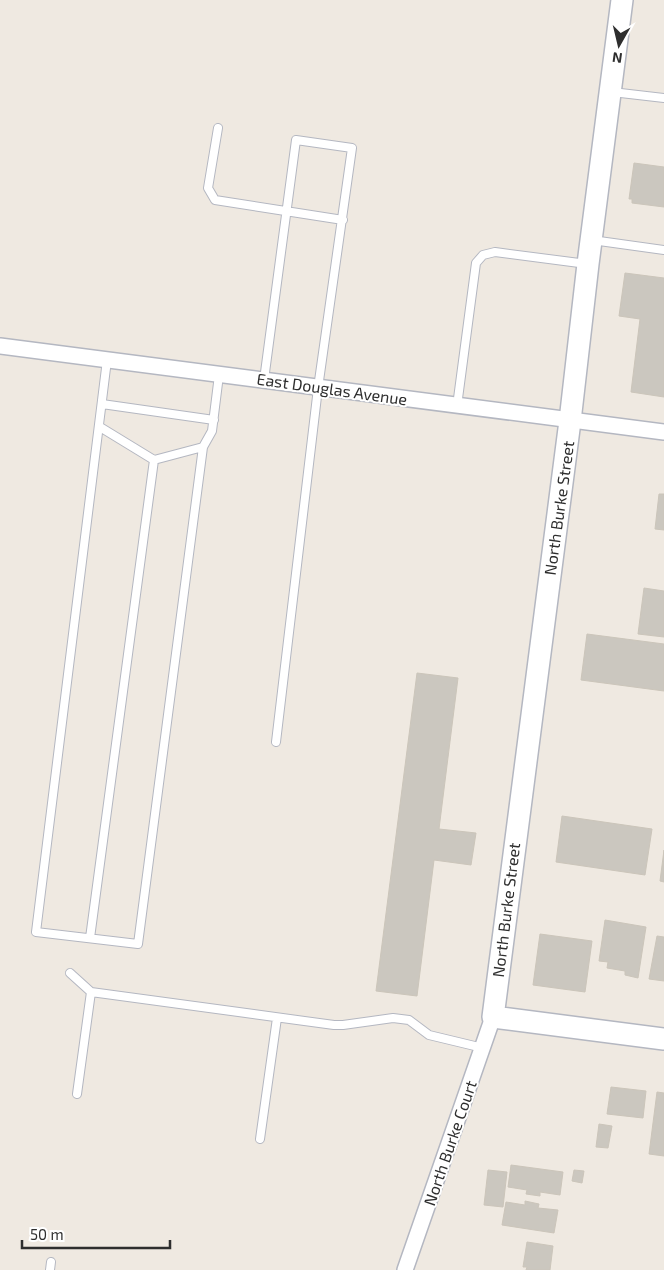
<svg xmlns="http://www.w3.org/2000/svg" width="664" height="1270" font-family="'Exo 2',sans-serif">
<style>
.building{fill:#cbc7bf;stroke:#cbc5ba}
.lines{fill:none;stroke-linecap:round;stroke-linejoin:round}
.lane-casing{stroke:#b4b7c1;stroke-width:10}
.street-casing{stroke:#b4b7c1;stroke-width:18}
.secondary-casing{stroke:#b4b7c1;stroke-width:24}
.lane{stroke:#fff;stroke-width:8}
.street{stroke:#fff;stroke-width:15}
.secondary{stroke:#fff;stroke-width:21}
.labels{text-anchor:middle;stroke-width:4;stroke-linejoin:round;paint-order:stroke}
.street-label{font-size:16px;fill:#2e2e2e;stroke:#fff}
</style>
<rect width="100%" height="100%" fill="#efe9e1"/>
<path class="building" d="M634 163 664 167V207L632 203V199H629Z
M625 273 664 278V397L631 392 640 319 619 316Z
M659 494H664V530L655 529Z
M644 588 664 591V637L638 634Z
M587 634 664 644V691L581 680Z
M417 673 458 678 439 829 476 833 471 865 434 860 417 996 376 991Z
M562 816 652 829 645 875 556 862Z
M664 850V882L660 881Z
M605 920 646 927 638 978 625 975V971L607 968 608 962 599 961Z
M540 934 592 941 585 992 533 985Z
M657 936 664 937V981L649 979Z
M611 1087 646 1091 643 1118 607 1114Z
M657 1092 664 1093V1156L649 1154Z
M599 1124 612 1126 608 1148 596 1147Z
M511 1165 563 1172 560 1195 540 1192V1196L526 1194 527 1190 508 1187Z
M488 1170 507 1172 503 1207 484 1205Z
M574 1170 584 1171 582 1183 572 1181Z
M525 1201 539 1204 538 1208 558 1210 554 1233 502 1225 506 1202 525 1205Z
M527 1242 553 1246 550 1270H526L527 1267H523Z"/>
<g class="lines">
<g class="lane-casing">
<path id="lane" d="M612 92 664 98
M218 128 208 188 215 200 343 220
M592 240 664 250
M107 360 36 932 138 944 203 447 212 431 219 375
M264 380 296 140 352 148 318 388 276 742
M102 404 214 420
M457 406 476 263 483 255 495 252 587 264
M154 460 203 447
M90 938 154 460 100 427
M70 973 91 992 334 1025H343L393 1018 409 1020 429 1035 483 1048
M77 1094 91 992
M260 1139 277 1018
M50 1270 51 1262"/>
</g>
<g class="street-casing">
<path id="street" d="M0 346 664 432
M405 1270 493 1017"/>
</g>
<g class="secondary-casing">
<path id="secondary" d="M622 0 588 264 570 421 493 1017 664 1039"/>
</g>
<use href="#lane" class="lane"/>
<use href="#street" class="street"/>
<use href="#secondary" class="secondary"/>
</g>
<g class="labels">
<g class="street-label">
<text transform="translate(332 389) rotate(8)" y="6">East Douglas Avenue</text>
<text transform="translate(559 508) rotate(-82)" y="6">North Burke Street</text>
<text transform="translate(506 910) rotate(-83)" y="6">North Burke Street</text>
<text transform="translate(450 1143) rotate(-71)" y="6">North Burke Court</text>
</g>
</g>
<g transform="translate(619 45) rotate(188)" stroke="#ffffff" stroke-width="4" paint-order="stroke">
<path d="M0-4L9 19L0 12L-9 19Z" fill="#2e2e2e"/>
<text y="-8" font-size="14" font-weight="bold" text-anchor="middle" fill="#2e2e2e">N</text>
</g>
<path d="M22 1240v8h148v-8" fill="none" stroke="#2e2e2e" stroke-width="2.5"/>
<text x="30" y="1240" font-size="15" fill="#2e2e2e" stroke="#ffffff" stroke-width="4" paint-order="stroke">50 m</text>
</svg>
